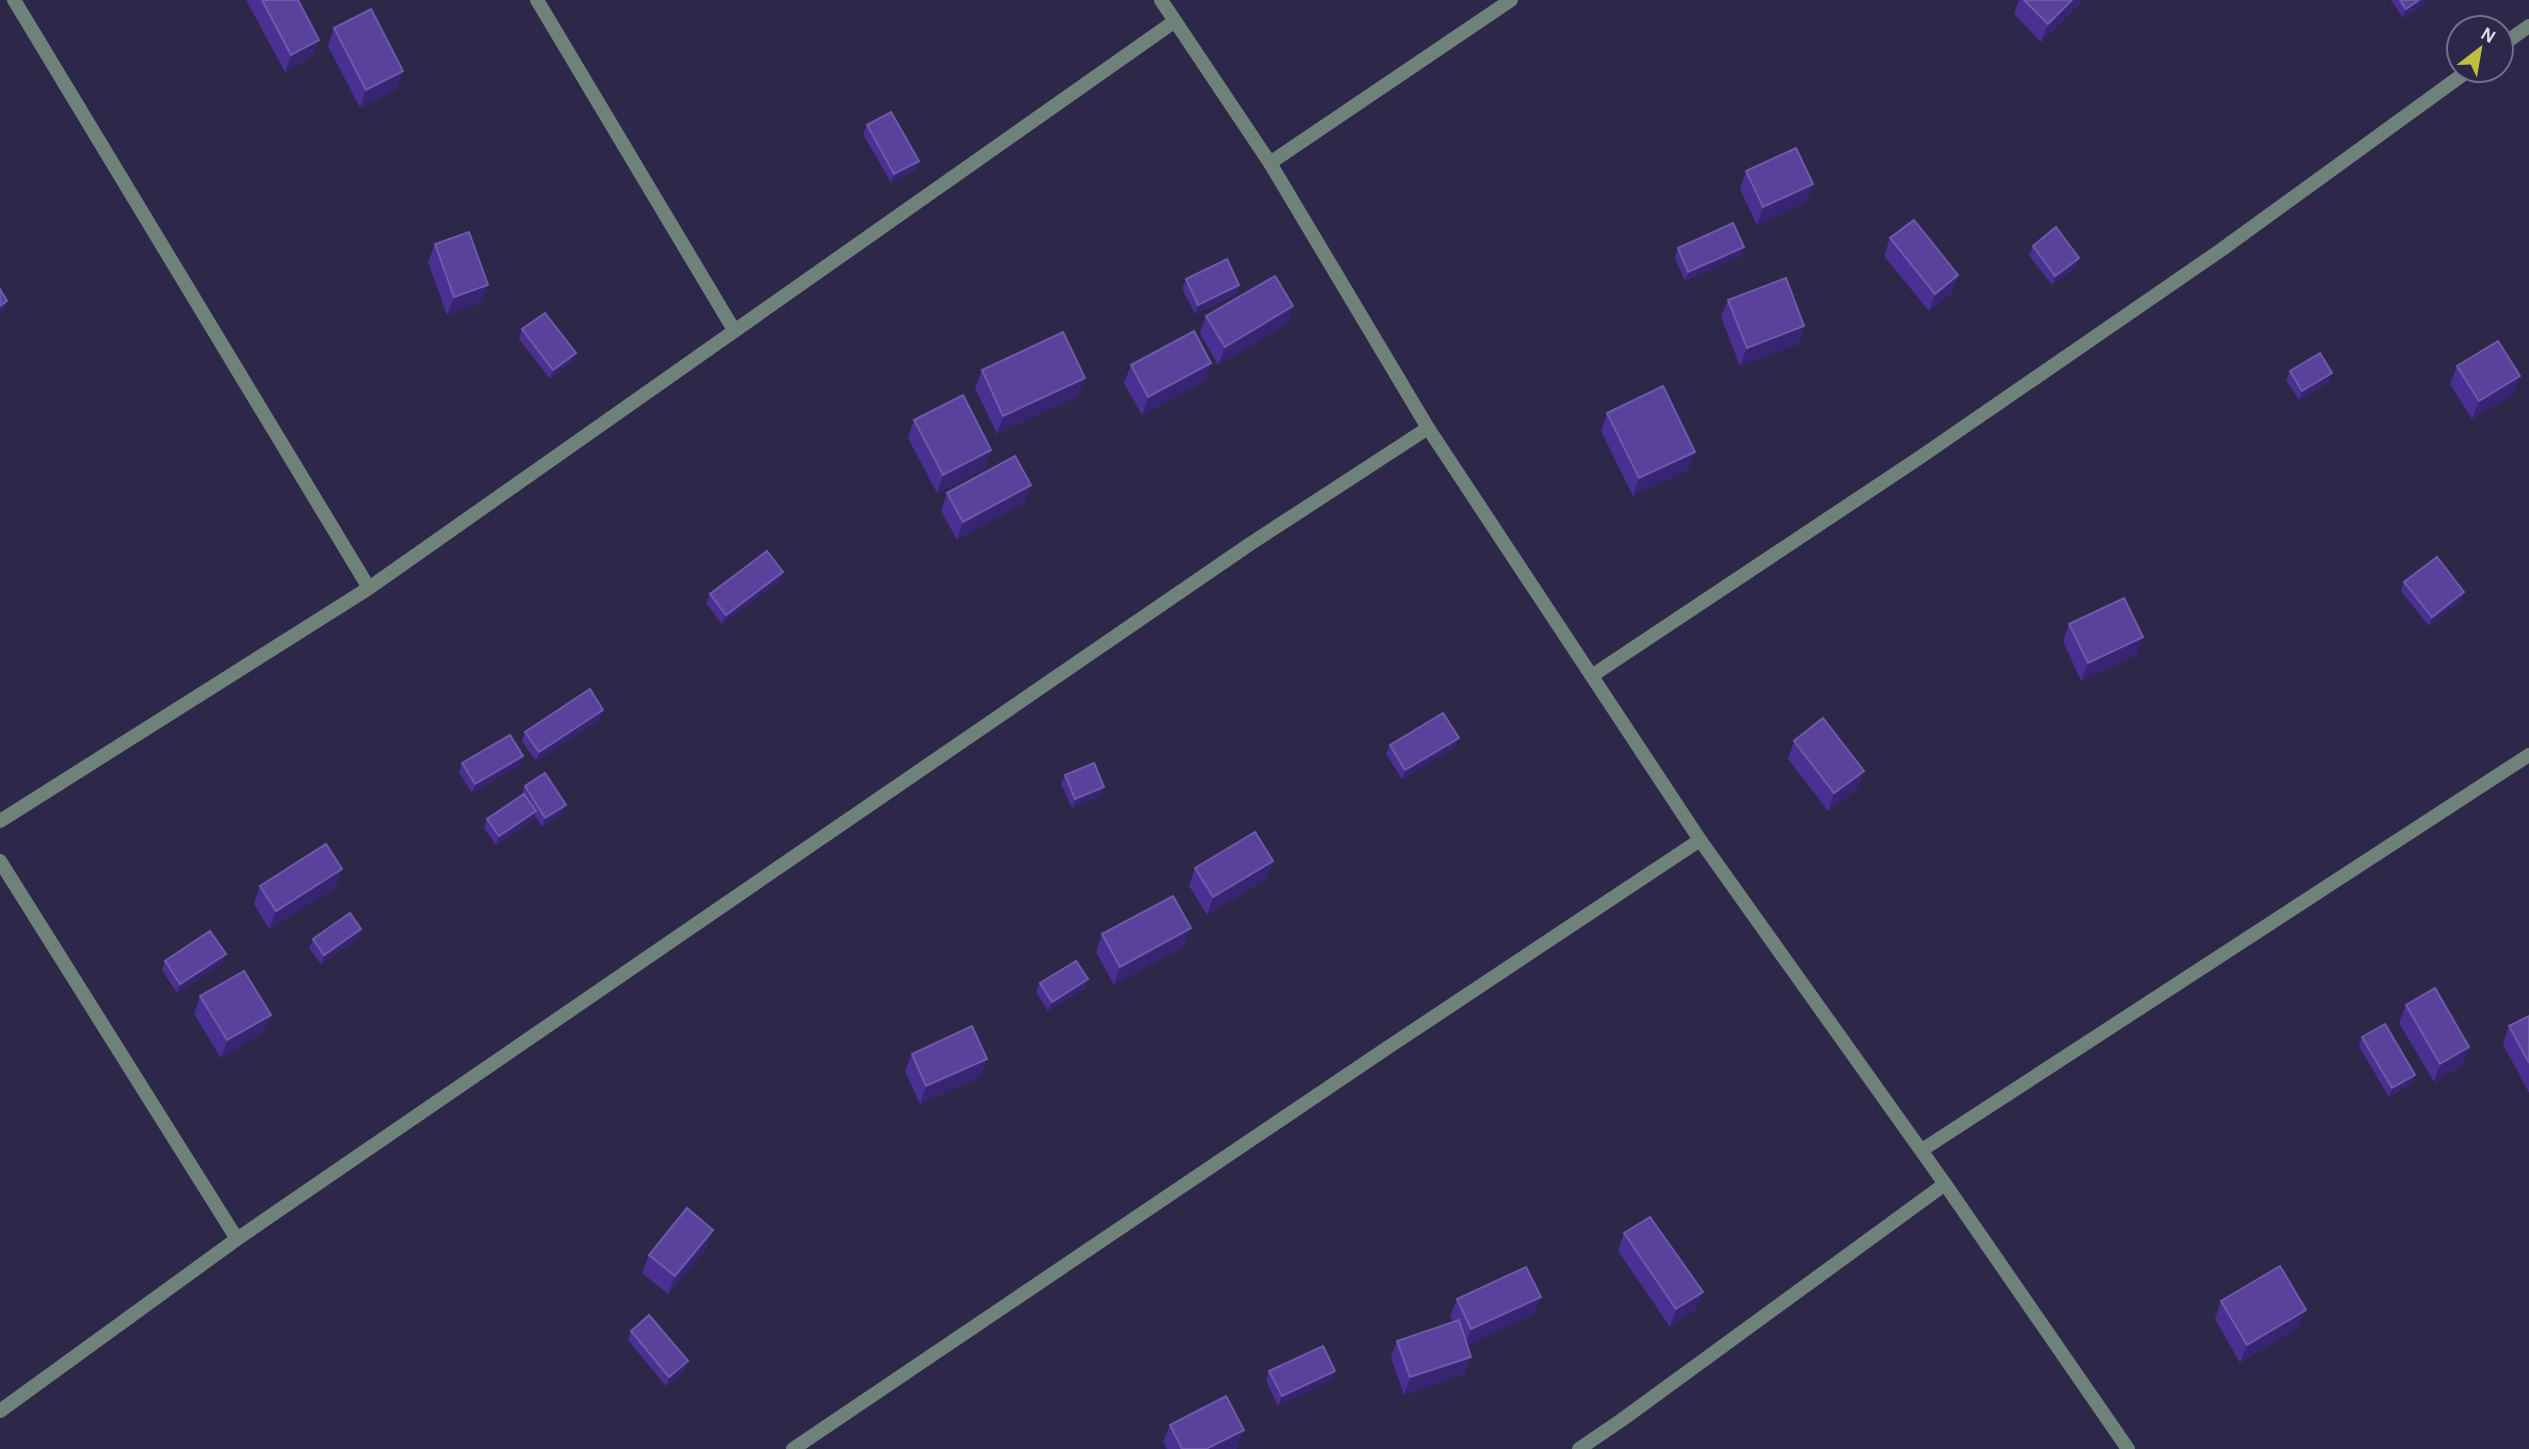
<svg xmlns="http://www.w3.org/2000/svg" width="2529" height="1449" font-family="'Alegreya Sans',sans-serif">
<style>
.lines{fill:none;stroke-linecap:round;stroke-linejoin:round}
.minor{stroke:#6e827a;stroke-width:14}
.tertiary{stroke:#6e827a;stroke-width:14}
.wall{fill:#4a3092}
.shaded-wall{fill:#382571}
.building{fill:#5a429c;stroke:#6e5aaa;stroke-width:2}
</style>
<rect width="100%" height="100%" fill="#2d2849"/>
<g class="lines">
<path class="minor" d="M14 0 369 588
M537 0 734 330
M2501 46 2529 26
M1270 163 1511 0
M1593 675 1919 458 2221 250 2469 70
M0 821 369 588 1175 21
M0 861 237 1239
M1922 1150 2529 755
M0 1411 237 1239 1250 544 1428 428
M793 1449 1387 1048 1700 840
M1579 1449 1623 1419 1945 1184 2128 1449"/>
<path class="tertiary" d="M1161 0 1270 163 1428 428 1700 840 1945 1184"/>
</g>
<path class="wall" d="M246 0H298L319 40 312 57 285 72Z
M2019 0H2083L2041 42 2014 14Z
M2391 0H2426L2425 3 2403 18Z
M334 28 397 89 360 108 328 46Z
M867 125 919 161 916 170 891 183 863 134Z
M1746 171 1807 202 1757 225 1740 189Z
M1890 238 1958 275 1952 293 1929 311 1884 256Z
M435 244 488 285 481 303 447 315 428 262Z
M2033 246 2076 267 2052 285 2029 255Z
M1744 247 1741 256 1685 281 1675 258 1678 248Z
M1186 279 1239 285 1236 294 1195 314 1182 288Z
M1728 300 1804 326 1798 344 1740 366 1721 317Z
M1293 306 1287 324 1218 365 1200 333 1206 316Z
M522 329 572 362 550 379 519 339Z
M1211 363 1205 381 1142 415 1124 383 1131 365Z
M2457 366 2514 394 2472 419 2450 384Z
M982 370 1078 396 997 434 975 388Z
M2290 371 2329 382 2299 400 2286 380Z
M1607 413 1695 452 1688 470 1633 496 1601 431Z
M914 420 991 450 985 468 937 493 908 438Z
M1031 485 1025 502 957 540 941 511 947 493Z
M783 572 779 581 722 624 706 603 710 594Z
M2404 582 2464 592 2461 601 2429 626 2401 591Z
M2069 624 2137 655 2081 681 2063 641Z
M600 719 536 761 522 741 525 732Z
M1794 741 1864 771 1857 789 1828 811 1788 759Z
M1390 745 1455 747 1402 779 1386 754Z
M523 756 520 765 472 793 459 772 462 763Z
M1065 775 1101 796 1072 808 1061 784Z
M525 786 566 805 562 814 542 827 534 815 533 820 496 845 484 828 487 819 522 795Z
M1273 861 1266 879 1207 915 1189 886 1195 868Z
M260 886 336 887 269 929 254 904Z
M1102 934 1184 946 1114 985 1096 952Z
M358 938 321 964 309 948 313 939Z
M165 961 222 963 177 993 162 970Z
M1040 983 1085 988 1048 1011 1036 992Z
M200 996 264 1032 221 1058 194 1014Z
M2406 1005 2463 1065 2434 1082 2399 1023Z
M2529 1016V1093L2503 1044 2509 1026Z
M2362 1037 2415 1075 2412 1084 2389 1097 2359 1046Z
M912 1054 981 1077 920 1104 905 1071Z
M1624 1233 1696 1309 1670 1327 1618 1251Z
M706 1248 668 1294 642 1273 649 1255Z
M1457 1299 1534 1314 1467 1345 1471 1357 1465 1374 1404 1395 1391 1358 1397 1341 1453 1322 1450 1316Z
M2221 1301 2299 1327 2240 1363 2215 1319Z
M631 1331 685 1370 666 1386 628 1340Z
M1269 1371H1335L1331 1380 1278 1406 1266 1380Z
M1170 1425 1237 1448 1235 1449H1167L1163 1442Z"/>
<path class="shaded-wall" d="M2072 0H2083L2041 42 2048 24Z
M2419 0H2426L2425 3 2403 18 2406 9Z
M319 40 312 57 285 72 291 55Z
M403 71 397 89 360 108 366 90Z
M919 161 916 170 891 183 894 174Z
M1813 184 1807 202 1757 225 1763 207Z
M1744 247 1741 256 1685 281 1688 272Z
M2079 258 2076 267 2052 285 2055 276Z
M1958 275 1952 293 1929 311 1935 294Z
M488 285 481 303 447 315 454 297Z
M1239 285 1236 294 1195 314 1198 305Z
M7 301 4 311 0 313V306Z
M1293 306 1287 324 1218 365 1225 347Z
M1804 326 1798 344 1740 366 1747 348Z
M576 353 572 362 550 379 553 370Z
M1211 363 1205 381 1142 415 1148 397Z
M2332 373 2329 382 2299 400 2302 391Z
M2520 376 2514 394 2472 419 2479 401Z
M1085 378 1078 396 997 434 1003 416Z
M991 450 985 468 937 493 943 475Z
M1695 452 1688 470 1633 496 1639 478Z
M1031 485 1025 502 957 540 963 522Z
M783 572 779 581 722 624 726 615Z
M2464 592 2461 601 2429 626 2432 617Z
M2143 637 2137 655 2081 681 2088 663Z
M603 710 600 719 536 761 539 752Z
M1459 738 1455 747 1402 779 1405 770Z
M523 756 520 765 472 793 475 784Z
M1864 771 1857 789 1828 811 1834 793Z
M1104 787 1101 796 1072 808 1075 799Z
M566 805 562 814 542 827 545 818Z
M536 811 533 820 496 845 499 836Z
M1273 861 1266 879 1207 915 1213 897Z
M342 869 336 887 269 929 276 911Z
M1191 928 1184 946 1114 985 1120 967Z
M361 929 358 938 321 964 324 955Z
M226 954 222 963 177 993 180 984Z
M1088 979 1085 988 1048 1011 1052 1002Z
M271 1015 264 1032 221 1058 227 1040Z
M2469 1047 2463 1065 2434 1082 2440 1064Z
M987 1059 981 1077 920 1104 926 1086Z
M2415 1075 2412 1084 2389 1097 2392 1088Z
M713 1230 706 1248 668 1294 675 1276Z
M1703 1292 1696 1309 1670 1327 1676 1309Z
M1541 1297 1534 1314 1465 1347 1471 1329Z
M2306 1310 2299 1327 2240 1363 2247 1345Z
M1471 1357 1465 1374 1404 1395 1410 1377Z
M688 1361 685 1370 666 1386 669 1377Z
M1335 1371 1331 1380 1278 1406 1282 1396Z
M1244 1430 1237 1448 1235 1449H1206Z"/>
<path class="building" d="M262 0H298L319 40 291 55Z
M2024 0H2072L2048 24Z
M2400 0H2419L2406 9Z
M371 9 403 71 366 90 334 28Z
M891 112 919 161 894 174 867 125Z
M1796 148 1813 184 1763 207 1746 171Z
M1914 220 1958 275 1935 294 1890 238Z
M1733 223 1744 247 1688 272 1678 248Z
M2056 227 2079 258 2055 276 2033 246Z
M469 232 488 285 454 297 435 244Z
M1227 259 1239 285 1198 305 1186 279Z
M1275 276 1293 306 1225 347 1206 316Z
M1786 278 1804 326 1747 348 1728 300Z
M0 289 7 301 0 306Z
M545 313 576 353 553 370 522 329Z
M1194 331 1211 363 1148 397 1131 365Z
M1063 332 1085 378 1003 416 982 370Z
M2498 341 2520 376 2479 401 2457 366Z
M2320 353 2332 373 2302 391 2290 371Z
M1663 386 1695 452 1639 478 1607 413Z
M963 395 991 450 943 475 914 420Z
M1015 456 1031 485 963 522 947 493Z
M767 551 783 572 726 615 710 594Z
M2437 557 2464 592 2432 617 2404 582Z
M2124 598 2143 637 2088 663 2069 624Z
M590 689 603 710 539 752 525 732Z
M1443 713 1459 738 1405 770 1390 745Z
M1823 718 1864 771 1834 793 1794 741Z
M510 735 523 756 475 784 462 763Z
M1094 763 1104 787 1075 799 1065 775Z
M545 773 566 805 545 818 525 786Z
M524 794 536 811 499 836 487 819Z
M1255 832 1273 861 1213 897 1195 868Z
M326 844 342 869 276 911 260 886Z
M1173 896 1191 928 1120 967 1102 934Z
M350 913 361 929 324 955 313 939Z
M210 931 226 954 180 984 165 961Z
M1076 961 1088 979 1052 1002 1040 983Z
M244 971 271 1015 227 1040 200 996Z
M2435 988 2469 1047 2440 1064 2406 1005Z
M2529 1016V1063L2509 1026Z
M2385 1024 2415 1075 2392 1088 2362 1037Z
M972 1026 987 1059 926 1086 912 1054Z
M687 1208 713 1230 675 1276 649 1255Z
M1650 1217 1703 1292 1676 1309 1624 1233Z
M2280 1266 2306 1310 2247 1345 2221 1301Z
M1526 1267 1541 1297 1471 1329 1457 1299Z
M649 1315 688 1361 669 1377 631 1331Z
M1459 1320 1471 1357 1410 1377 1397 1341Z
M1323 1346 1335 1371 1282 1396 1269 1371Z
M1226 1396 1244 1430 1206 1449H1182L1170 1425Z"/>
<g transform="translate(2480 49) rotate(31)"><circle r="33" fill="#2d2849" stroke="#73708c" stroke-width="2"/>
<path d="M0-5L12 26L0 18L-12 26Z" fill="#c0be40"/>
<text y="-10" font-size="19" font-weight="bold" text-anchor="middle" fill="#dcdbf1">N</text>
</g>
</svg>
